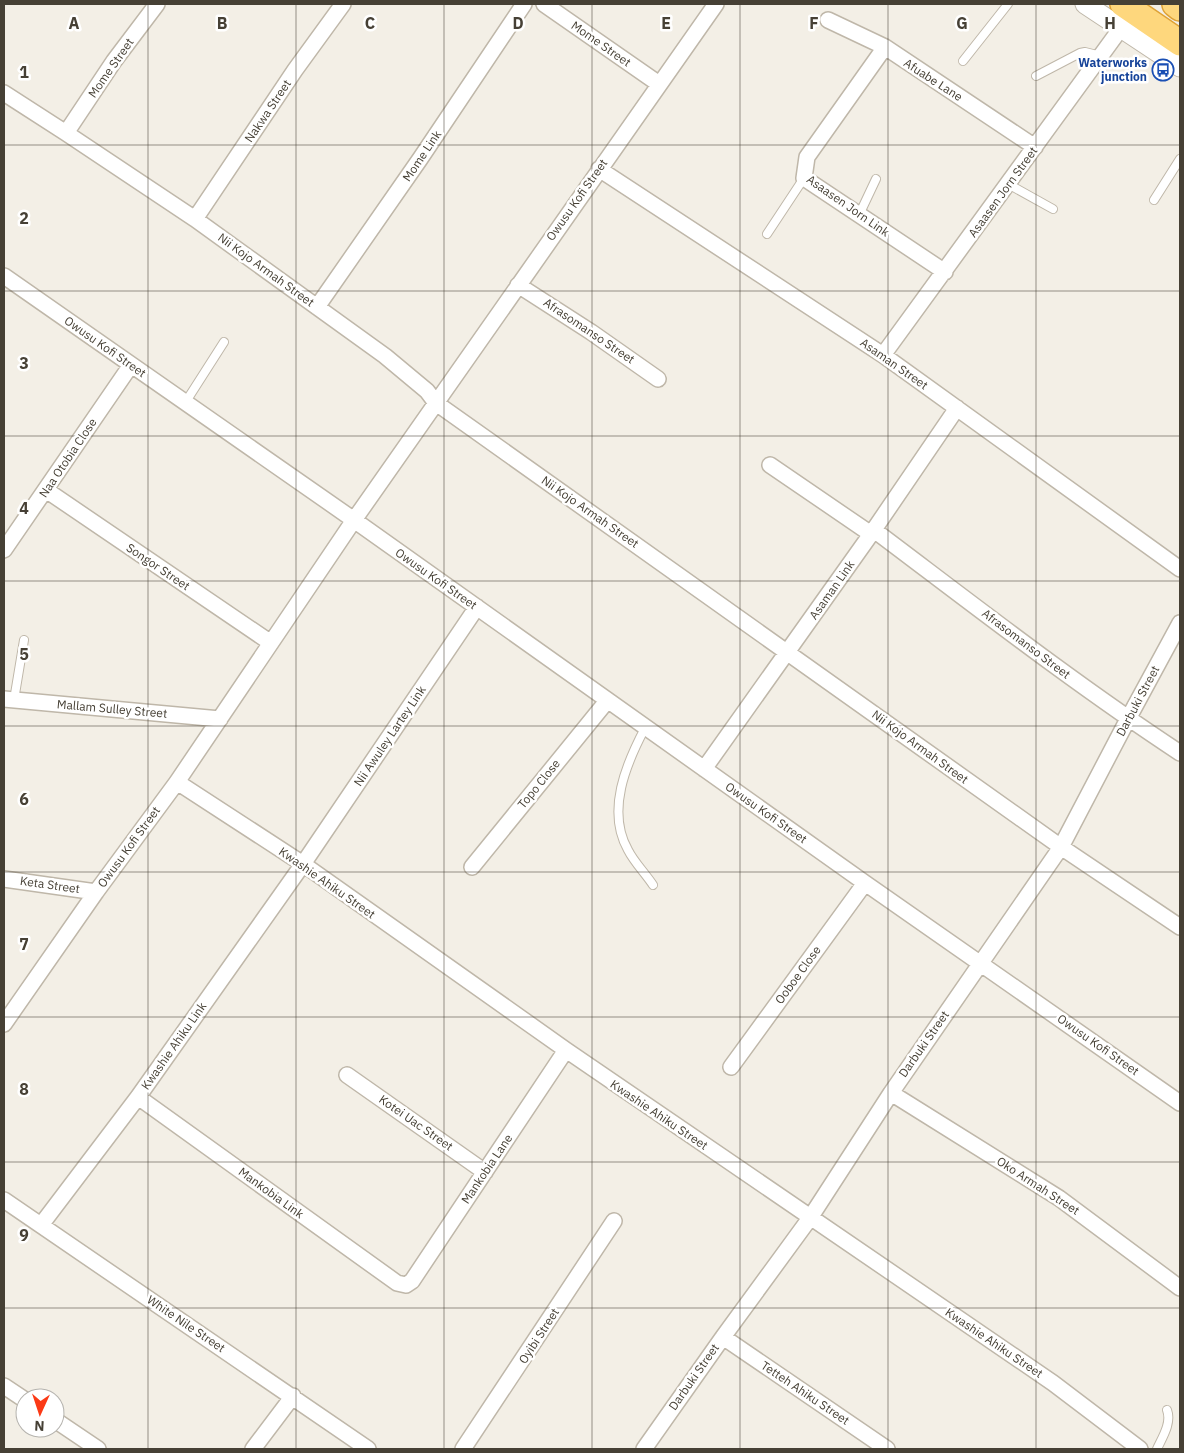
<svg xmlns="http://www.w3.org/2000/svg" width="1184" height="1453" font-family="'IBM Plex Sans',sans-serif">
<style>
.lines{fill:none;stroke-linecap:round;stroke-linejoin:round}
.service-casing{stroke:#bfb7a9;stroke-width:10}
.minor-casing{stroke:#bfb7a9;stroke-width:18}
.tertiary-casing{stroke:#bfb7a9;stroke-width:21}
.trunk-casing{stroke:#dea236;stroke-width:28}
.service{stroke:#fff;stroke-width:8}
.minor{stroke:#fff;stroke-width:15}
.tertiary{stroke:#fff;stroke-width:19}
.trunk{stroke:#fed77d;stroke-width:25}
.grid{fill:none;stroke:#464035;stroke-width:1;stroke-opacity:0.55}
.labels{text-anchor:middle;stroke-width:5;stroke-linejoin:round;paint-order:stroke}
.street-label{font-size:12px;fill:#464035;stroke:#fff}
.transit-label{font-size:12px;font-weight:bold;fill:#164399;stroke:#fff;text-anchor:end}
.grid-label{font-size:16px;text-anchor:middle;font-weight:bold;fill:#464035;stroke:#fff;stroke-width:5;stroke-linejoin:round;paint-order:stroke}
</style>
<rect width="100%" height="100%" fill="#f3efe6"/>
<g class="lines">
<g class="service-casing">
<path id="service" d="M963 61 1008 4
M1036 76 1080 53 1085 52 1101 56
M1008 184 1053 209
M1154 200 1180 159
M859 215 876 179
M767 234 804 178
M185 403 224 342
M14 700 24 640
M645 728C626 764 606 811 628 850 634 862 645 873 653 885
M1157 1449C1162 1438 1172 1423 1167 1410"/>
</g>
<g class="minor-casing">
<path id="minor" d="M544 4 659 84
M828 20 885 47 1035 147
M885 47 807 157 804 178 945 272
M4 93 66 133 195 219 385 356 427 391 436 403 1061 847 1180 927
M66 133 114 61 157 4
M599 169 883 355 1180 569
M195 219 295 70 343 4
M4 276 354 520 865 883 1180 1103
M518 285 591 332 658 379
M317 307 420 159 524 4
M883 355 1121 28
M770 465 871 534
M46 490 271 643
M874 530C975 606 1075 684 1180 753
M4 550 131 365
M4 699 220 719
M704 769 871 534 957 408
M177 782 303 864 566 1050 1053 1383 1140 1449
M472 867 607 701
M4 879 96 892
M4 1024 96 892 177 782 354 520 716 4
M731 1067 865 883
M347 1075 485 1172
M891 1093 1059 1198 1180 1288
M138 1097 397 1283 406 1285 412 1281 566 1050
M4 1200 368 1449
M41 1225 138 1097 303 864 477 607
M723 1337 887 1449
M4 1386 25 1400
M55 1420 98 1449
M253 1449 293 1396
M463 1449 614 1221
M644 1449 723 1337 810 1218 891 1093 1061 847 1128 719 1180 623"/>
</g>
<g class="tertiary-casing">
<path id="tertiary" d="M1085 4 1180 67"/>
</g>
<g class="trunk-casing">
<path id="trunk" d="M1123 4 1180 43
M1175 4 1180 8"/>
</g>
<use href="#service" class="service"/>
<use href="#minor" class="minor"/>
<use href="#tertiary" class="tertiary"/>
<use href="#trunk" class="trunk"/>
</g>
<path class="grid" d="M148 4V1449M296 4V1449M444 4V1449M592 4V1449M740 4V1449M888 4V1449M1036 4V1449M4 145H1180M4 291H1180M4 436H1180M4 581H1180M4 726H1180M4 872H1180M4 1017H1180M4 1162H1180M4 1308H1180"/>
<defs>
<g id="bus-ring" transform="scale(1.125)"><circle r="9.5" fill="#fff" stroke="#1a4fb4" stroke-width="1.5"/><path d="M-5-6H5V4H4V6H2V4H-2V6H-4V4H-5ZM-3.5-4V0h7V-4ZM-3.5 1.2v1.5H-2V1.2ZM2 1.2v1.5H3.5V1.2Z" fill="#1a4fb4"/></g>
</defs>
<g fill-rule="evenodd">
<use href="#bus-ring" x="1163" y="70"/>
</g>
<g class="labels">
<g class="street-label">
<text transform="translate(601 44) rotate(35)" y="4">Mome Street</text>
<text transform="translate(111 68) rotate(-55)" y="4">Mome Street</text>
<text transform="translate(933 80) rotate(33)" y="4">Afuabe Lane</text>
<text transform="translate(268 111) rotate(-56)" y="4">Nakwa Street</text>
<text transform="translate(422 156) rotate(-56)" y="4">Mome Link</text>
<text transform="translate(1003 192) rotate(-54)" y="4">Asaasen Jorn Street</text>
<text transform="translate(577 200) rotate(-55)" y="4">Owusu Kofi Street</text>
<text transform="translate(848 206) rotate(35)" y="4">Asaasen Jorn Link</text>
<text transform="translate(266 270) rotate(36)" y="4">Nii Kojo Armah Street</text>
<text transform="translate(589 331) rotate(34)" y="4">Afrasomanso Street</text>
<text transform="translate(105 347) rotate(35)" y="4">Owusu Kofi Street</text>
<text transform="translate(894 364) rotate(35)" y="4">Asaman Street</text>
<text transform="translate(68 458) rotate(-56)" y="4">Naa Otobia Close</text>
<text transform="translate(590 512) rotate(35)" y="4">Nii Kojo Armah Street</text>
<text transform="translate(158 567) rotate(34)" y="4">Songor Street</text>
<text transform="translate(436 579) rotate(35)" y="4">Owusu Kofi Street</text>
<text transform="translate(832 590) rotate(-55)" y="4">Asaman Link</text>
<text transform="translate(1026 644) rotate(37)" y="4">Afrasomanso Street</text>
<text transform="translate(1138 701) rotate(-62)" y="4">Darbuki Street</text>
<text transform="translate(112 709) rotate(5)" y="4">Mallam Sulley Street</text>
<text transform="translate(390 736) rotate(-56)" y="4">Nii Awuley Lartey Link</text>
<text transform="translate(920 747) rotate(36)" y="4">Nii Kojo Armah Street</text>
<text transform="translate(539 784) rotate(-51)" y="4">Topo Close</text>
<text transform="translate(766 813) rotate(35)" y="4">Owusu Kofi Street</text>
<text transform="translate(129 847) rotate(-54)" y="4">Owusu Kofi Street</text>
<text transform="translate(327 883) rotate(35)" y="4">Kwashie Ahiku Street</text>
<text transform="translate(50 885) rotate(8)" y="4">Keta Street</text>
<text transform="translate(798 975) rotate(-54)" y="4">Ooboe Close</text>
<text transform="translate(924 1044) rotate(-55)" y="4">Darbuki Street</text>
<text transform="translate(1098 1045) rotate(35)" y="4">Owusu Kofi Street</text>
<text transform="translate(174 1046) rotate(-55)" y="4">Kwashie Ahiku Link</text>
<text transform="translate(659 1115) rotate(34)" y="4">Kwashie Ahiku Street</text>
<text transform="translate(416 1123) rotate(35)" y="4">Kotei Uac Street</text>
<text transform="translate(487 1169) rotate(-56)" y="4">Mankobia Lane</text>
<text transform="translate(1038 1186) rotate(33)" y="4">Oko Armah Street</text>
<text transform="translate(271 1193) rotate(36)" y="4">Mankobia Link</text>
<text transform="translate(186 1324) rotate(34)" y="4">White Nile Street</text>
<text transform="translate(539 1336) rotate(-57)" y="4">Oyibi Street</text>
<text transform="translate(994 1343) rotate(34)" y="4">Kwashie Ahiku Street</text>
<text transform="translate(694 1377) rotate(-55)" y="4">Darbuki Street</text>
<text transform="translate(805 1393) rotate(34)" y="4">Tetteh Ahiku Street</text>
</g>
<g class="transit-label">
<text x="1147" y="67">Waterworks<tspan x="1147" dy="14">junction</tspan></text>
</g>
</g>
<g class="grid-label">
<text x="74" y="29">A</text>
<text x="222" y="29">B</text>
<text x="370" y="29">C</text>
<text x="518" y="29">D</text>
<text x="666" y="29">E</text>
<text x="814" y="29">F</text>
<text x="962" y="29">G</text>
<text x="1110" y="29">H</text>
<text x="24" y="78">1</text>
<text x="24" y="224">2</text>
<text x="24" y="369">3</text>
<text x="24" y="514">4</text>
<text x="24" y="660">5</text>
<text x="24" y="805">6</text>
<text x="24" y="950">7</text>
<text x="24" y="1095">8</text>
<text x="24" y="1241">9</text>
</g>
<rect width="1184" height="1453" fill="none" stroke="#464035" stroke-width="10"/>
<g transform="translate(40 1413) rotate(183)"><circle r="24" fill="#ffffff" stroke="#b5b3ae"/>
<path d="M0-4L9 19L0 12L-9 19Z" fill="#fb3a16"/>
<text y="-8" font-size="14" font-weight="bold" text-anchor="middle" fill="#464035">N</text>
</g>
</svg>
